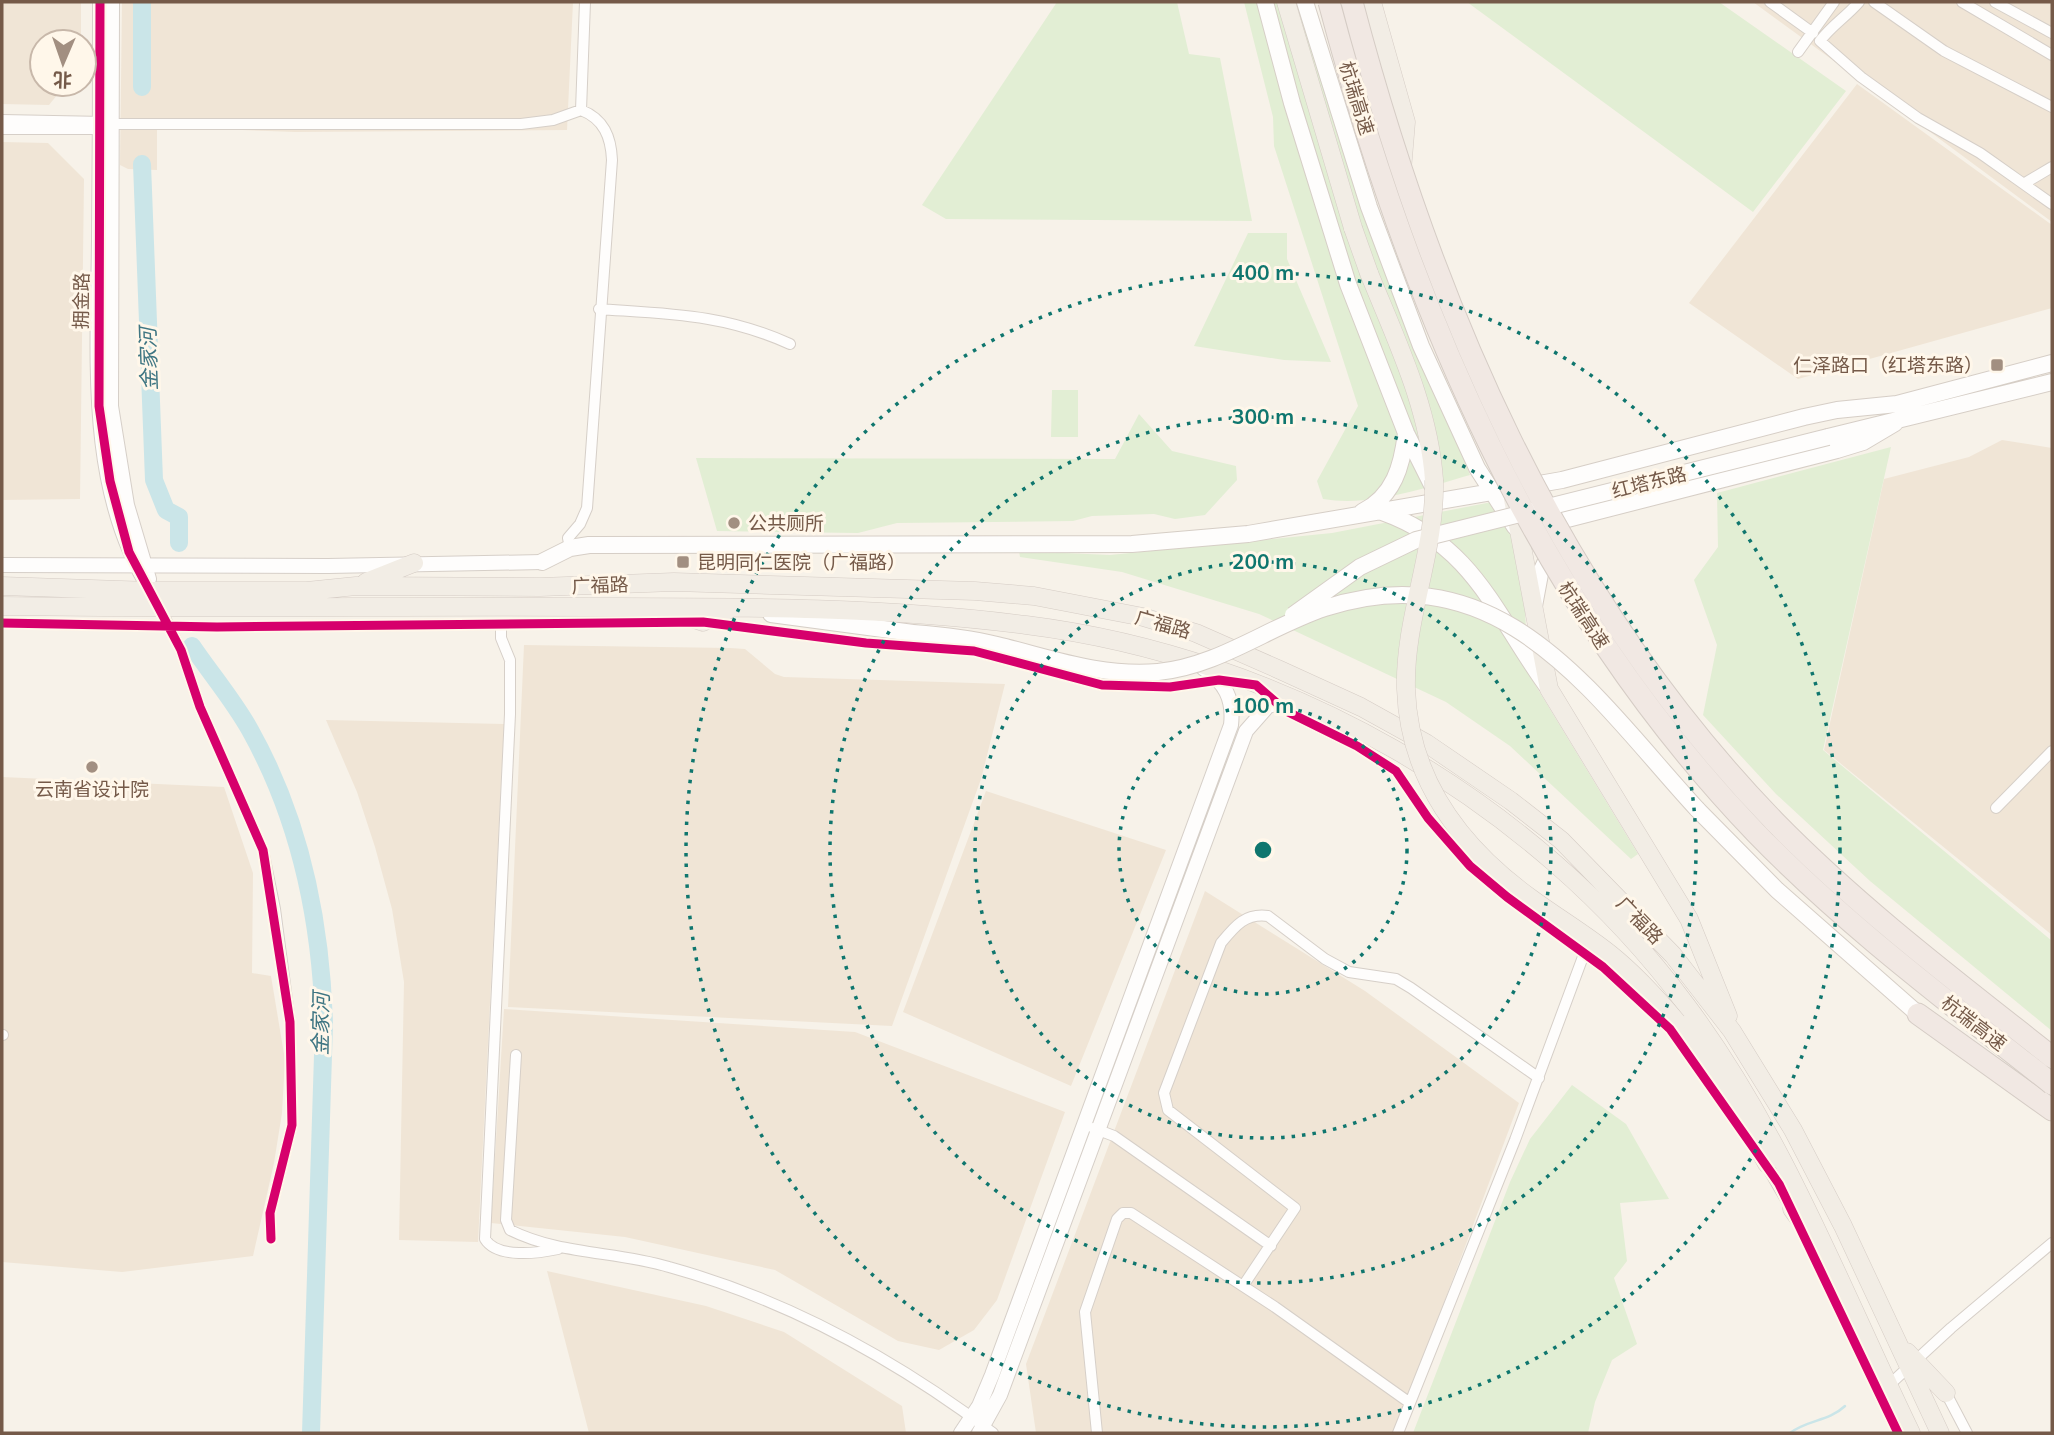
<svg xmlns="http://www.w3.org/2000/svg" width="2054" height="1435" font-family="Mulish,'Noto Sans SC',sans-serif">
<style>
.residential{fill:#f0e5d6}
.green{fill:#e2eed4}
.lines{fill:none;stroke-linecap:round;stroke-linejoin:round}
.stream{stroke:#cae5e8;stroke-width:2.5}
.river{stroke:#cae5e8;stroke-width:18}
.minor-casing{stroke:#d6cfc8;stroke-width:12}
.tertiary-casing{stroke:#d6cfc8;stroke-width:16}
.secondary-casing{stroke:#d6cec6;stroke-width:18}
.primary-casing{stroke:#d5ccc5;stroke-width:19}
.motorway-casing{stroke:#d5ccc5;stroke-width:23}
.minor{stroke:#fefdfc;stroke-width:10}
.tertiary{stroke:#fefdfc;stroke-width:14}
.secondary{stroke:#fefdfc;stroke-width:16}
.primary{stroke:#f2ede5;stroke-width:18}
.motorway{stroke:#f1e8e3;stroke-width:21}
.secondary-bridge-casing{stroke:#d6cec6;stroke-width:18;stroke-linecap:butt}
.primary-bridge-casing{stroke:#d5ccc5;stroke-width:19;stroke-linecap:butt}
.motorway-bridge-casing{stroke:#d5ccc5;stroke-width:23;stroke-linecap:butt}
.secondary-bridge{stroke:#fefdfc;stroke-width:16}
.primary-bridge{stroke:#f2ede5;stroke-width:18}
.motorway-bridge{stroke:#f1e8e3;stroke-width:21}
.cycleway-casing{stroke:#fff7ea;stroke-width:13}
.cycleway{stroke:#d6006c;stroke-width:9}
.ring{fill:none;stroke:#0f766e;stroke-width:3.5;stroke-dasharray:3.5 7}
.poi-dot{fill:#a28f81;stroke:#fff7ea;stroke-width:2.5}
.labels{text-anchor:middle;stroke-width:6;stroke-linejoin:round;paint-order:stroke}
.street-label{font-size:19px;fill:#755a49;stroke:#fff7ea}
.poi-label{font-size:19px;fill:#755a49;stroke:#fff7ea;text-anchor:start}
.water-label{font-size:21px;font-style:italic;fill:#3f7683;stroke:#fff7ea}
.centre{fill:#0f766e;stroke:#fff7ea;stroke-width:3.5}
.ring-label{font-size:21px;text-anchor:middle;font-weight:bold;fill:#0f766e;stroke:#fff7ea;stroke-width:6;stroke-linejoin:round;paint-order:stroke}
</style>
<rect width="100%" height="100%" fill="#f7f2e9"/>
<path class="residential" d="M2 2H81V42H42V84H66L49 105 2 104Z
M122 2H573L567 130 295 132 157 127V170L128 169 120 165Z
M1753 2H2052V222L1860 80Z
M1857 84 2052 225V308L1798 379 1689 303Z
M2 142 48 143 84 179 80 499 2 500Z
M2002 440 2052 448V935L1824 750 1884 479 1969 457Z
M524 645 730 648 745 649 775 674 784 677 1005 684 981 779 892 1026 508 1007Z
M326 720 504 724 478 1242 399 1240 404 982 392 909 375 847 357 792Z
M2 777 224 787 253 873 252 973 271 976 285 1060 282 1113 274 1163 253 1256 122 1272 2 1262Z
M986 791 1166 850 1071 1086 903 1012Z
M1205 891 1365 991 1519 1103 1395 1433H1036L1026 1364Z
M504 1009 855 1032 1065 1112 997 1300 974 1330 939 1350 898 1341 775 1270 625 1237 491 1223Z
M547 1271 706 1306 784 1332 902 1406 906 1433H589Z"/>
<path class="green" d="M1057 2H1177L1189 54 1220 58 1252 221 946 219 922 205Z
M1244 2H1299C1332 121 1370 239 1416 354 1433 395 1454 434 1470 475 1424 488 1371 507 1323 499L1317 481 1358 406 1274 146 1273 117Z
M1467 2H1719L1846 91 1753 212Z
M1248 233H1287V259L1331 362 1284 360 1194 346Z
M1052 390H1078V437H1051Z
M1139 414 1172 451 1236 466 1237 480 1205 515 1175 519 1154 514 1092 516 1073 521 897 523 858 533 717 531 696 458 1115 459Z
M1891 447 1823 750 2052 941V1031L1870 881 1776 794 1703 715 1717 645 1694 580 1718 547 1717 493Z
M1492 502 1514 537 1525 609 1528 673 1638 854 1631 859 1510 746 1446 702 1259 614 1122 572 1020 557 1019 551 1110 555 1332 533Z
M1572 1085 1626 1124 1669 1199 1620 1203 1627 1261 1614 1278 1637 1344 1612 1360 1595 1402 1588 1433H1413L1510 1182 1530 1139Z"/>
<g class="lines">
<path class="stream" d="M1790 1433C1809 1419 1828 1422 1845 1406"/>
<path class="river" d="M142 87V2
M142 164 154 480 166 510 179 517V543
M192 646C211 674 234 701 250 730 301 821 321 921 324 1024L311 1433"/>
<g class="minor-casing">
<path id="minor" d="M1770 2 1813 33
M1859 2C1846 17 1832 25 1820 41L1861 77 1918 118 1980 153 2052 204
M1874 2 1944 51 2052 107
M1962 2 2052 55
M1995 2 2052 33
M1798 52 1834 2
M581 110 585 2
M2 120 105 122
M2 129H100L111 124H521L553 120 581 110C604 119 611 137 612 160L587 508 580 524 568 538 570 548
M2025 183 2052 167
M599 309C670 314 724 314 790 344
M158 604 181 650 200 707 263 850 275 909 290 1022 292 1125 270 1213 271 1239
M2 623 217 627 703 622 866 643 974 651 1102 685 1170 687 1220 680
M501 626V638L510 660V714L485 1239C497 1259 539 1253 558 1249
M1276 701 1286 711 1357 746 1396 771 1428 818 1470 866 1507 897 1603 967 1670 1029 1741 1130
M1996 808 2052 751
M2 1035H3
M516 1055 506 1220 510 1230C560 1255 616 1251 669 1267 788 1300 895 1359 993 1433
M1093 1128 1114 1136 1271 1246
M1763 1160 1793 1212
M1803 1234 1898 1433
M1243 1286 1295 1208 1168 1110 1164 1093 1221 943C1235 926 1245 913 1268 916L1325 959 1349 972 1396 979 1411 988 1539 1078
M1889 1385 1951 1328 2052 1243
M1946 1393 1967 1433
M1097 1433 1085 1312 1117 1219 1123 1213H1131L1275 1307 1410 1403
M1398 1433 1515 1140 1584 954"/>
</g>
<g class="tertiary-casing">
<path id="tertiary" d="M100 2C100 81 100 161 99 240 98 356 86 489 151 591
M112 2 111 406 127 505 149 579
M2 565 328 566 542 562
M961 1433 979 1406 992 1375 1231 725C1234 699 1225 682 1203 668
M979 1433 1000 1395 1246 731 1268 706 1291 700"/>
</g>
<g class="secondary-casing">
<path id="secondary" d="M1265 2 1292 103 1348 284 1406 433 1432 485
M1305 2 1369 207 1421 346 1477 468 1515 527
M1828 437 2052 382
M1362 512C1394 496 1402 466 1406 433
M1382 512C1475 545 1496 617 1549 689
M1544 525 1837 450 1863 442 1895 423
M542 562 570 548 589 545 1132 544 1248 534 1562 480 1804 417 1837 410 1897 404 2052 363
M1534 606 1540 574 1552 548
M771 614 913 633
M1697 809 1777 890 1918 1014"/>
</g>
<g class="primary-casing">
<path id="primary" d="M1286 2 1353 228
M1372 2 1406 122 1402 170
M1369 273C1396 340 1429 407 1434 480
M1513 499 1549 689 1689 919 1728 1016
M366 582 414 563
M2 586 151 591H307L356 586 540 587 674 582 975 591 1034 596 1143 617 1196 633 1280 670 1361 707 1426 743 1511 801 1561 840 1673 955 1732 1031 1793 1130 1843 1226 1940 1433
M2 606C198 609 393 606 589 607 734 607 882 606 1026 625 1282 657 1533 798 1687 1006 1784 1136 1841 1288 1911 1433
M676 613 703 622 728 610
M1677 1022 1729 1095 1767 1164
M1792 1209 1817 1243
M1907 1352 1946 1393"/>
</g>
<g class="motorway-casing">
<path id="motorway" d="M1918 1014 2052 1110"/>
</g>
<use href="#minor" class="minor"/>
<use href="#tertiary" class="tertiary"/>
<use href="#secondary" class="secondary"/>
<use href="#primary" class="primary"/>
<use href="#motorway" class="motorway"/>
<g class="secondary-bridge-casing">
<path id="secondary-bridge" d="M1293 615 1360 567 1416 540 1828 437
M913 633C941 635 969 638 997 645 1051 658 1101 677 1158 672 1219 666 1268 627 1325 608 1503 550 1594 697 1697 809"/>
</g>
<g class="primary-bridge-casing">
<path id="primary-bridge" d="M1353 228 1369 273
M1434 480C1436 552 1404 618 1406 689 1409 779 1461 848 1532 899 1558 918 1585 934 1610 954 1635 974 1656 997 1677 1022"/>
</g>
<g class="motorway-bridge-casing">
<path id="motorway-bridge" d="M1329 2C1410 307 1535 603 1756 833 1846 926 1951 1004 2052 1084
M1352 2C1431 302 1555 595 1774 821 1859 908 1957 982 2052 1057"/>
</g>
<use href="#secondary-bridge" class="secondary-bridge"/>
<use href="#primary-bridge" class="primary-bridge"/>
<use href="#motorway-bridge" class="motorway-bridge"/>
<g class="cycleway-casing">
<path id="cycleway" d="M100 2 99 406 110 481 129 552 181 650 200 707 263 850 290 1022 292 1125 270 1213 271 1239
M2 623 217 627 703 622 866 643 974 651 1102 685 1170 687 1219 680 1256 685 1286 711 1357 746 1396 771 1428 818 1470 866 1507 897 1603 967 1670 1029 1779 1184 1898 1433"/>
</g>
<use href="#cycleway" class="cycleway"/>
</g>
<g class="ring">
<circle cx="1263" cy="850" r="144"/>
<circle cx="1263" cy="850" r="288"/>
<circle cx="1263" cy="850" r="433"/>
<circle cx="1263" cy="850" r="577"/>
</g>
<g class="poi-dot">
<rect x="1990" y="358" width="14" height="14" rx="3.5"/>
<circle cx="734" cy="523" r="7"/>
<rect x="676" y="555" width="14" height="14" rx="3.5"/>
<circle cx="92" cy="767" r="7"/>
</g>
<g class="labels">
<g class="street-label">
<text transform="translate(1357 98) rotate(73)" y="7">杭瑞高速</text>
<text transform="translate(81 301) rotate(-89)" y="7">拥金路</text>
<text transform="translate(1649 482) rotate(-14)" y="7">红塔东路</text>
<text transform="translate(600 585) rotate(-2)" y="7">广福路</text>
<text transform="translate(1584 615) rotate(57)" y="7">杭瑞高速</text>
<text transform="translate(1163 624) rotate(16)" y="7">广福路</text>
<text transform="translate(1640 920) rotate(46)" y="7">广福路</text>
<text transform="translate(1974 1023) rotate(38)" y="7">杭瑞高速</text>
</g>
<g class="poi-label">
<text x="1983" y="372" text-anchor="end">仁泽路口（红塔东路）</text>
<text x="748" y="530">公共厕所</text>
<text x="697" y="569">昆明同仁医院（广福路）</text>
<text x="92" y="796" text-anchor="middle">云南省设计院</text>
</g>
<g class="water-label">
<text transform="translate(149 359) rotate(-92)" y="7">金家河</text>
<text transform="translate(321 1024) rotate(-89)" y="7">金家河</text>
</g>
</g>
<circle cx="1263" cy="850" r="10" class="centre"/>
<g class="ring-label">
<text x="1263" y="280">400 m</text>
<text x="1263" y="424">300 m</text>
<text x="1263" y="569">200 m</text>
<text x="1263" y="713">100 m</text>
</g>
<rect width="2054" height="1435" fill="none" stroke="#755a49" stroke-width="7"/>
<g transform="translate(63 63) rotate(182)"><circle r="33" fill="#fff7ea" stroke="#c8b8aa" stroke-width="2"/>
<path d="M0-5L12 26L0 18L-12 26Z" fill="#a28f81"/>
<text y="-10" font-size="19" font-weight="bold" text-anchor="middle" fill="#755a49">北</text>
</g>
</svg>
